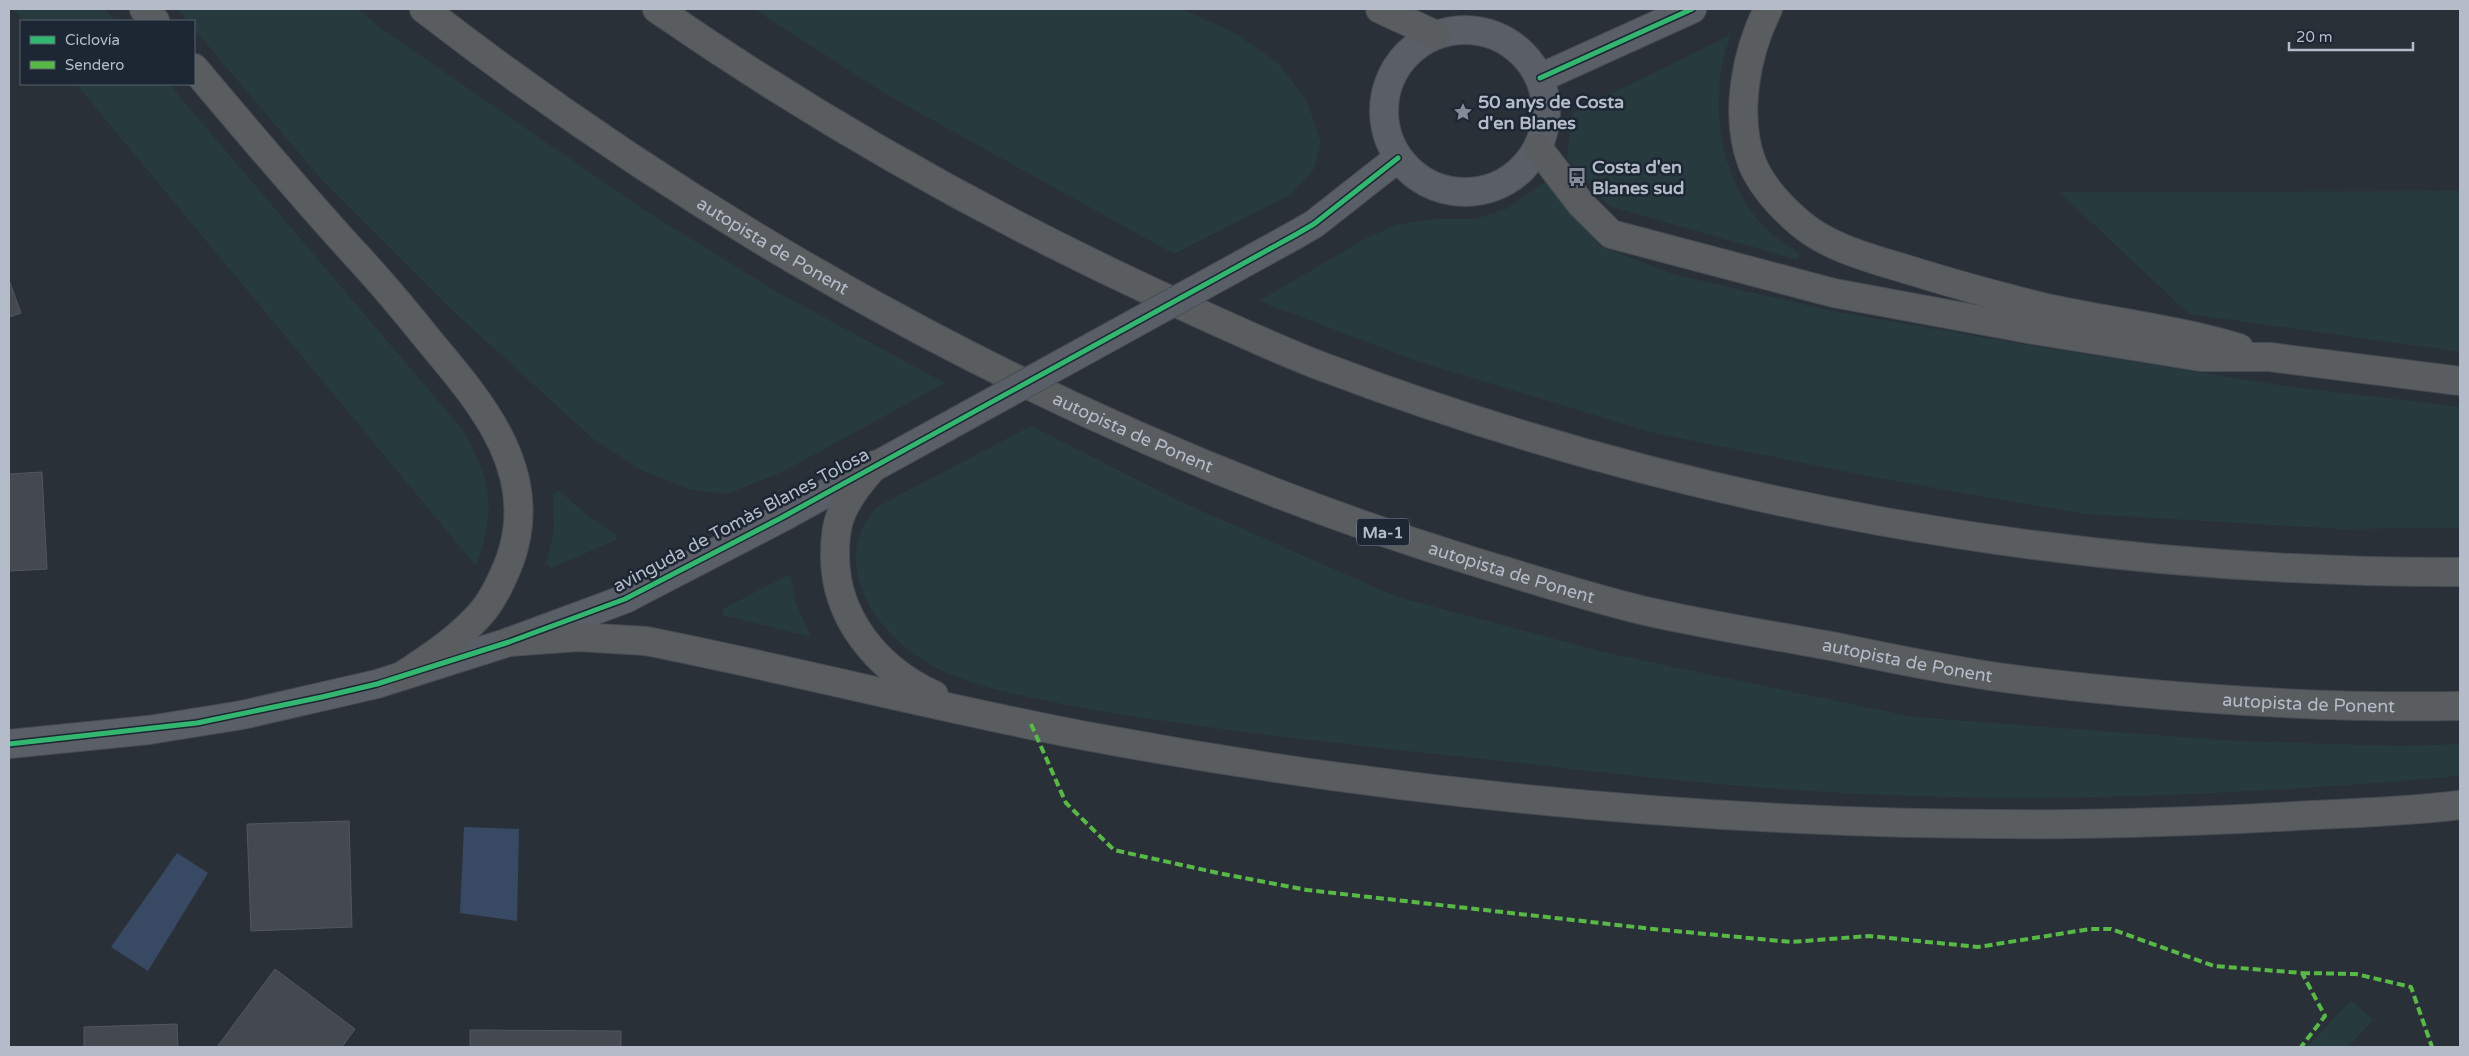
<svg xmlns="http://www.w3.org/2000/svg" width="2469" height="1056" font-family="'Varela Round',sans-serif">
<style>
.green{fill:#273a3e}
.water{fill:#384963}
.building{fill:#444950;stroke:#52575f}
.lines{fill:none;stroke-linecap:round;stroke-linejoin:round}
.minor-casing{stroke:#484c53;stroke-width:30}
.highway-casing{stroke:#474c53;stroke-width:30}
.minor{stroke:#5a5e66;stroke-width:28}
.highway{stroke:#5a5d60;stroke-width:28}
.minor-bridge-casing{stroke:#484c53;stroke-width:30;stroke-linecap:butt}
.minor-bridge{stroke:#5a5e66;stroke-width:28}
.quiet{stroke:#58b947;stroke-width:4;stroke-dasharray:8 4;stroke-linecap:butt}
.cycleway-casing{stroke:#1d2633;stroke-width:8}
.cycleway{stroke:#33b770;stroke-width:5}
.labels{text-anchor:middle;stroke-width:5;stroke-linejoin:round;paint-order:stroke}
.shield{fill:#1d2633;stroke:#878f9c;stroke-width:1}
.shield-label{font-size:16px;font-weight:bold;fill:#b4bcc9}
.poi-label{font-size:18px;font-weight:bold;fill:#b4bcc9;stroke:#1d2633;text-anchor:start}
.street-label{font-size:18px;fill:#b4bcc9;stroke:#1d2633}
</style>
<rect width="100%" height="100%" fill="#2a3038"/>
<path class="green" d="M13 9H105L116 21H24Z
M177 9H358L382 29 643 209 777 292 945 383 784 471 727 494 692 490 641 470 592 438 452 310 321 179 194 29V21H188Z
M754 9H1179L1186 11 1235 33 1279 64 1307 101 1321 143 1314 169 1290 195 1174 254 884 93Z
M1730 35C1727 49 1721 65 1720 79 1714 133 1729 196 1771 233 1779 240 1790 246 1799 253L1798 260 1609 206 1567 159 1572 113Z
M76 84H169L462 429C493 481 496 510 476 566Z
M1548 180 1600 246 1676 275 1842 313 2034 346 2286 386 2460 407V528L2341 529 2085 514 1877 478 1650 432 1417 361 1259 301 1366 238 1399 224 1436 219H1475L1506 209Z
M2460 191V352L2189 314 2059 192Z
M1031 426 1184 503 1397 597 1612 654 1914 717 2236 741 2401 746 2460 744V776C2278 792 2095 802 1911 796 1783 792 1656 779 1529 764 1434 754 1338 744 1243 732 1183 723 1122 716 1062 704 1022 696 982 688 945 672 909 655 874 625 861 587 851 556 855 531 877 507Z
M559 490 588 516 616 535V540L551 568 546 564 554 530 553 494Z
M790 574 796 603 811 637 723 615 722 609Z
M2351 1000 2373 1020 2348 1047H2307Z"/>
<path class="water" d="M464 827 519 829 517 921 460 913Z
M177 853 208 873 148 971 111 947Z"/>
<path class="building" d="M9 280 21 313 9 317Z
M42 472 47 569 9 571V474Z
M349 821 352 927 251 931 247 824Z
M275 969 355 1029 342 1047H217Z
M177 1024 178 1047H84V1027Z
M470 1030 621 1031V1047H470Z"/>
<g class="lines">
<g class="minor-casing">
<path id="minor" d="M1384 111a81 81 0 1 1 162 0a81 81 0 1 1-162 0Z
M1540 78 1692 9
M1295 235 1314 224 1398 158
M9 744 149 730 242 715 377 684 509 642 625 599 781 518 903 451"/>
</g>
<g class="highway-casing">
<g id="highway">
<path d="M144 9 155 21"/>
<path id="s1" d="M424 9C737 251 1094 444 1472 561 1528 578 1584 596 1641 610 1706 625 1771 635 1836 647 1879 656 1923 665 1966 672 2016 681 2068 686 2119 691 2233 702 2346 708 2460 706"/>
<path d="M657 9C816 119 984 214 1159 295 1212 319 1264 344 1318 365 1684 504 2069 573 2460 572"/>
<path d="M1380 9 1436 35"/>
<path d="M1768 9C1746 53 1734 115 1752 163 1762 187 1782 208 1801 224 1831 249 1873 259 1909 270 1954 284 2001 297 2047 308 2111 322 2176 329 2239 348"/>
<path d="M194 68C247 131 300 194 356 255 382 283 407 313 431 343 483 405 541 473 510 560 503 578 495 596 483 611 460 638 431 657 402 676"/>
<path d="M1538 148 1581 204 1611 234 1834 293 2034 330 2201 357H2270L2460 381"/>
<path d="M875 465C862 480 850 494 842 512 836 525 835 539 835 553 834 617 877 669 934 695"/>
<path d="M509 642 578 637 646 641C793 670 939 708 1086 736 1412 797 1743 827 2074 824 2154 823 2234 820 2313 815 2362 813 2411 811 2460 805"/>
</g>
</g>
<use href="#minor" class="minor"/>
<use href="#highway" class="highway"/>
<g class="minor-bridge-casing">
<path id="minor-bridge" d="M903 451 1295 235"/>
</g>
<use href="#minor-bridge" class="minor-bridge"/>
<path class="quiet" d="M1031 724 1066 803 1114 850 1218 873 1307 890 1653 929 1791 942 1869 936 1978 947 2090 929H2111L2214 966 2302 973 2325 1016 2301 1047
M2302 973 2356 974 2411 987 2432 1047"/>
<g class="cycleway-casing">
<path id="cycleway" d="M1540 78 1692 9
M9 744 197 723 322 697 377 684 509 642 625 599 781 518 1295 235 1314 224 1398 158"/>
</g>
<use href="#cycleway" class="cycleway"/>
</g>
<defs>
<g id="sight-bare" transform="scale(1.5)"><path d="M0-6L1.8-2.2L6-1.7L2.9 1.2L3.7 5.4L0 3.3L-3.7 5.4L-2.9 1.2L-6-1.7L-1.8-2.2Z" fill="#848b96" stroke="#1d2633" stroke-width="2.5" paint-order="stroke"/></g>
<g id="bus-bare" transform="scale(1.5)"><path d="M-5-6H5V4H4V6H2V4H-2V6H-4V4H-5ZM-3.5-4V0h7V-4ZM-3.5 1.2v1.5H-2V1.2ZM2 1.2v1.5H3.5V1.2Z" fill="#848b96" stroke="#1d2633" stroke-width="2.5" paint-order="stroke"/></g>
</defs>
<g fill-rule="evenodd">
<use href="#sight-bare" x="1463" y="112"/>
<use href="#bus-bare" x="1577" y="177"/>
</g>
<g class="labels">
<rect class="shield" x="1357" y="518.5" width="52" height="27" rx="4"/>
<g class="shield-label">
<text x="1383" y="538">Ma-1</text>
</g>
<g class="poi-label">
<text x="1478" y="108">50 anys de Costa<tspan x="1478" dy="21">d'en Blanes</tspan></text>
<text x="1592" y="173">Costa d'en<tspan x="1592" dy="21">Blanes sud</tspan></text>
</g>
<g class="street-label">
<text dy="6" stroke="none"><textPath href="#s1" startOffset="422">autopista de Ponent</textPath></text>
<text dy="6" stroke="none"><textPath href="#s1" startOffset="828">autopista de Ponent</textPath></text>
<text transform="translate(741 520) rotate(-28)" y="6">avinguda de Tomàs Blanes Tolosa</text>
<text dy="6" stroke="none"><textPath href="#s1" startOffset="1232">autopista de Ponent</textPath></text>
<text dy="6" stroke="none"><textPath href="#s1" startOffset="1638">autopista de Ponent</textPath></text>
<text dy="6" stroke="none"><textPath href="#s1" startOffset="2042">autopista de Ponent</textPath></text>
</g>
</g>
<rect width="2469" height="1056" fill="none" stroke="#b4bcc9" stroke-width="20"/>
<rect x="20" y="20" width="175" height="65" fill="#1d2633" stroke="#59626f"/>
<rect x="30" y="36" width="25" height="8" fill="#33b770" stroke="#59626f"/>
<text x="65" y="45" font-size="15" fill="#b4bcc9">Ciclovía</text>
<rect x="30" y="61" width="25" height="8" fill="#58b947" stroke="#59626f"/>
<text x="65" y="70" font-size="15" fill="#b4bcc9">Sendero</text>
<path d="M2289 42v8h124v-8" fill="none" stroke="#b4bcc9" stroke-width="2.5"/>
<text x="2296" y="42" font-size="15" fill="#b4bcc9" stroke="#1d2633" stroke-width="4" paint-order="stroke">20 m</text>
</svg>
